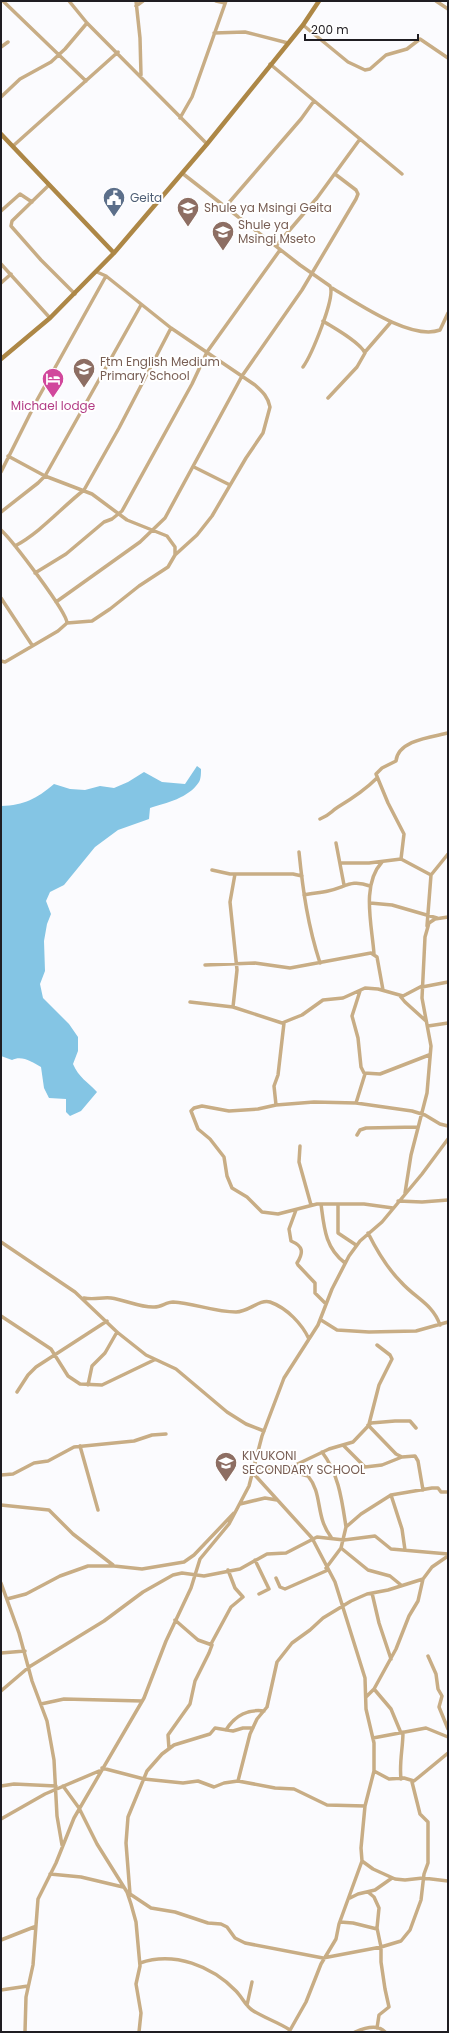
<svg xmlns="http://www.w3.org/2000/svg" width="449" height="2033" font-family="Poppins,sans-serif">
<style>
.water{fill:#84c5e4}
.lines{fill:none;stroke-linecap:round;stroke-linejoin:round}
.street{stroke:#c8ad85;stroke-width:3.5}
.secondary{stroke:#ad8746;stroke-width:4.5}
.labels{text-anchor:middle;stroke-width:4;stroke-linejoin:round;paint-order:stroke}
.service-label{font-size:12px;fill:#4e5e75;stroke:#fff;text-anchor:start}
.education-label{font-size:12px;fill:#785e54;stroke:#fff;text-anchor:start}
.hotel-label{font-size:12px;fill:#b23c85;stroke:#fff}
</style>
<rect width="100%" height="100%" fill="#fbfbfe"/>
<path class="water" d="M197 766 201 769C201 773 201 779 199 782 189 798 166 803 150 808L149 819 118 830 95 847 64 885 50 892 46 901 51 914 47 924 44 941 45 971 40 984 43 998 69 1024 78 1037V1051L73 1064C79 1078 87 1081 97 1092L81 1111 70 1116 66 1112V1099L49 1098 44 1088 41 1067C32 1062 22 1055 12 1060L1 1056V806C25 805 36 799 54 784L70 789 85 790 100 786 114 788 128 782 144 772 162 782 185 784Z"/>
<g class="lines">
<path class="street" d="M3 1 86 81
M69 1 87 23 207 144
M136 1 140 38 141 75
M216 1 225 3
M436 1 448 9
M136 6 143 1
M303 25 348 62 365 70 370 69 386 55 407 49 420 39 448 58
M214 33 245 32 288 43
M1 47 8 42
M270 64 402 174
M1 97 20 79 51 62 65 49 87 23
M180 118 192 97 226 1
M13 146 118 52
M182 173 300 265 330 286C336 297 311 356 303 367
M49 185 12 221 11 226 41 260 75 294
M226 206 301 119 314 101
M1 211 20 194 32 202
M276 246 317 198 360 139
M1 264 50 318
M97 272 106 276 171 328 255 385C263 392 268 397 270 407L263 433 246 458 212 516 197 535 175 555
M1 283 11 274
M332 288C356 302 411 341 440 330L448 313
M323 321C334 328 360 342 365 353L357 367 328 398
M365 352 391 322
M194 467 230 485
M1 472 37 400 106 276
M1 512 38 483 45 476 141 305
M1 530C12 540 67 612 67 623
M15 546C41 532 61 508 84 490L119 428 171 328
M35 573 66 554 104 522 112 519 122 511 192 384 207 352 280 250
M1 598 32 645
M56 602 140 542 165 518 242 376 302 290 356 199 358 194 356 190 335 174
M1 661 5 662 58 631 67 623 92 621 110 609 139 586 168 567 175 555V547L167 536 127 520 92 494 45 476 8 456
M320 819C332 814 330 812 338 807 353 798 365 790 377 778
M336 843 344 885
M299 852C303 892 308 926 320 963
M401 859 404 834 388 803 376 774 382 768 396 761C398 740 432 737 448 733
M341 863H369L401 859 431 875
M212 870 230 874H293L302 876
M304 895C312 893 320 893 328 891 346 887 351 879 370 886
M370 903 392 905 437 918
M427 926 431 875 448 854
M374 954C372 925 361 885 382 862
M205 965 255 963 290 968 371 953 377 957 383 990
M422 987 448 982
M360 991 352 1016 358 1038 361 1067 364 1073 380 1074 429 1055
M400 996 405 1002 426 1021
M190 1002 233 1007 282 1023 302 1015 323 1000 343 998 365 988 378 989 403 996 422 986
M233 1007 237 970 230 902 235 874
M428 1026 448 1023
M356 1103 365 1074
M276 1105 274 1086 278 1075 284 1023
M357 1135 360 1130 366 1128 418 1127
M300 1146 299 1162 311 1205
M405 1193 411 1155 427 1093 431 1046 422 998 425 937 429 923 435 919 448 917
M398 1201 422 1202 448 1200
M321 1204C324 1227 325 1248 345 1263
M338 1204V1233L356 1245
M393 1208 364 1204H317L278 1214 262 1212 247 1197 232 1188 227 1176 224 1157 210 1139 198 1129 191 1111 194 1108 202 1106 229 1111 258 1109 276 1105 314 1102 356 1103 412 1111 425 1115 440 1124 448 1126
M296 1210 289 1229 291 1241C303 1246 304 1252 297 1263L298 1265 315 1283V1293L326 1304
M368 1233C377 1251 387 1268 401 1282 415 1298 433 1304 440 1325
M1 1242 75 1292 117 1332 146 1355 176 1369 227 1412 246 1424 264 1431
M84 1298C94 1300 102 1297 111 1298 125 1300 139 1307 153 1307 160 1308 166 1302 173 1302 194 1303 214 1312 236 1312 249 1312 259 1299 270 1302 287 1308 302 1324 309 1339
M1 1316 51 1349 68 1376 80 1384 102 1385 154 1360
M321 1320 337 1330 369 1332 416 1331 448 1322
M88 1385 92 1366 105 1353 117 1332
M17 1392 28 1375 36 1367 107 1321
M369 1424 379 1385 392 1359 390 1355 377 1345
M368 1425 396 1454 402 1457 415 1456 418 1461 423 1490
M343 1445 365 1467 382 1465 402 1457
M80 1446 98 1510
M322 1452C339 1474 342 1501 346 1527
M254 1467 285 1470 308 1476C323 1494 315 1516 331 1537
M285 1470 329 1449 353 1442 371 1423 395 1421H410L416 1428
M253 1473 312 1538 335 1582 365 1678 366 1709 374 1743V1771L365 1806 361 1848 362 1861 339 1924 336 1939 321 1964 306 2002 289 2032
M1 1475 13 1474 34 1463 48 1461 74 1447 134 1441 152 1435 166 1434
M391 1495 402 1529 405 1550
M240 1504 265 1498 277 1500
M1 1505 49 1510 73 1534 113 1565
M341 1548 368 1570 390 1576 401 1585
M255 1560 269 1589 259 1594
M326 1568 341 1548 346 1527 361 1514 391 1495 432 1488H438L441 1492H448
M276 1578 280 1587 285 1589 328 1570
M1 1583 19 1633 32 1681 47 1721 54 1760 57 1816 62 1845
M372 1593 379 1623 391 1659
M7 1599 26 1594 60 1576 88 1566H114L142 1569 184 1562 194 1555 234 1513
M211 1644 231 1607 243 1597 235 1588 228 1570
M1 1653 25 1651
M428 1656 436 1674 438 1689 442 1696 439 1707 448 1729
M374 1689 391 1709 401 1733
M1 1691 29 1667 104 1621 143 1592 173 1575 182 1573 204 1576 240 1569 267 1554 286 1553 317 1537 344 1540 375 1536 391 1549 448 1554
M366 1697 374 1689 396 1649 409 1616 418 1601 423 1579 432 1567 448 1556
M41 1704 64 1699 142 1701
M226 1730C235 1715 249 1709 264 1711
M373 1738 426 1728 448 1737
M169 1749 168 1735 190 1704 195 1681 209 1653 212 1645 198 1640 175 1620
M102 1768 144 1779 183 1783 198 1781 214 1787 224 1783 238 1781 275 1788 294 1789 327 1805 365 1806
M374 1771 389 1779 404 1778 414 1781 448 1753
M401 1779C399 1763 403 1748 403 1732
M238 1781 250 1734 257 1719 267 1707 277 1662 292 1643 310 1630 323 1618 351 1601 367 1594 388 1590 423 1579
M1 1786 14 1784 56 1786
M63 1786 79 1808 97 1844 127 1892 131 1904 136 1922 140 1966 136 1984 141 2013 139 2032
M1 1819 45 1794 99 1771
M362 1861 373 1869 395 1879 405 1880 423 1878 448 1881
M50 1874 81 1877 123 1887
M127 1892 151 1908 175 1912 208 1923 221 1924 227 1927 235 1938 245 1943 323 1958 381 1947 401 1941 410 1930 421 1900 424 1874 428 1863V1822L420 1814 412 1782
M368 1892 374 1897 379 1908 377 1928 381 1947V1962L385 1989 389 2007 379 2015 377 2028
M130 1894 126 1843 128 1817 147 1771 162 1754 174 1745 210 1734 215 1728 233 1731 243 1728H253
M350 1898 358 1894 375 1890 392 1878
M340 1922 353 1923 377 1929
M1 1940 34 1927
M140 1963C174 1951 212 1966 236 1991 242 1997 245 2005 252 2010 264 2018 278 2022 290 2030
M1 1990 28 1986
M247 2005 252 1982
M25 2032 26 1997 33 1965 38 1899 56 1863 74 1818 144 1698 166 1641 191 1588 200 1559 229 1524 249 1486 262 1436 284 1378 318 1325 332 1289 349 1256 360 1241 382 1222 422 1174 448 1139
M355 2032C364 2028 378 2024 385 2032"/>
<path class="secondary" d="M1 134 114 253
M1 359 50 318 114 253 207 144 303 25 319 1"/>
</g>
<defs>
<g id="civic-pin" transform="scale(1.15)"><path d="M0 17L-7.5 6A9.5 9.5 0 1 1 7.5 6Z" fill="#5c6f8a" stroke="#fff"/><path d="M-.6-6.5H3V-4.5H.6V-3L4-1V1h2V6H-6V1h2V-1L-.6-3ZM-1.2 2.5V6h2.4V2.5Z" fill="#fff"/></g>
<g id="school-pin" transform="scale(1.15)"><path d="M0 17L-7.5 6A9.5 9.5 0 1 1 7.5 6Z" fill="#8d6e63" stroke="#fff"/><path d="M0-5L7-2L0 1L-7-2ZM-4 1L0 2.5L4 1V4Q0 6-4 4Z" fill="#fff"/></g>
<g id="hotel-pin" transform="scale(1.15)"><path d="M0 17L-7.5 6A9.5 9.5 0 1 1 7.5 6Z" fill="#d1479c" stroke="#fff"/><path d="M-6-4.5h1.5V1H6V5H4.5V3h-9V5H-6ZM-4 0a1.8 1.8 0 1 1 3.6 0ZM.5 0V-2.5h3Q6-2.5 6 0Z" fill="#fff"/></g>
</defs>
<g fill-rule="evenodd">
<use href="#civic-pin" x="114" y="198"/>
<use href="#school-pin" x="188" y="208"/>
<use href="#school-pin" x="223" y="232"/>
<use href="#school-pin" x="84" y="369"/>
<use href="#hotel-pin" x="53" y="379"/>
<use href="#school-pin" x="226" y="1463"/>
</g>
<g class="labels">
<g class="service-label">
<text x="130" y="202">Geita</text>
</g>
<g class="education-label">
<text x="204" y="212">Shule ya Msingi Geita</text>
<text x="238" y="229">Shule ya<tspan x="238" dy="14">Msingi Mseto</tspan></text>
<text x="100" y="366">Ftm English Medium<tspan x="100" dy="14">Primary School</tspan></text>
<text x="242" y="1460">KIVUKONI<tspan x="242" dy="14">SECONDARY SCHOOL</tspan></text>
</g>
<g class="hotel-label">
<text x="53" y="410">Michael lodge</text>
</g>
</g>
<rect width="449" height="2033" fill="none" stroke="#1f1d22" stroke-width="4"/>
<path d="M305 34v6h113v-6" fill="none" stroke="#1f1d22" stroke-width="2"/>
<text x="311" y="34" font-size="12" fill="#1f1d22" stroke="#ffffff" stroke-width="3" paint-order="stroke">200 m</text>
</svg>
